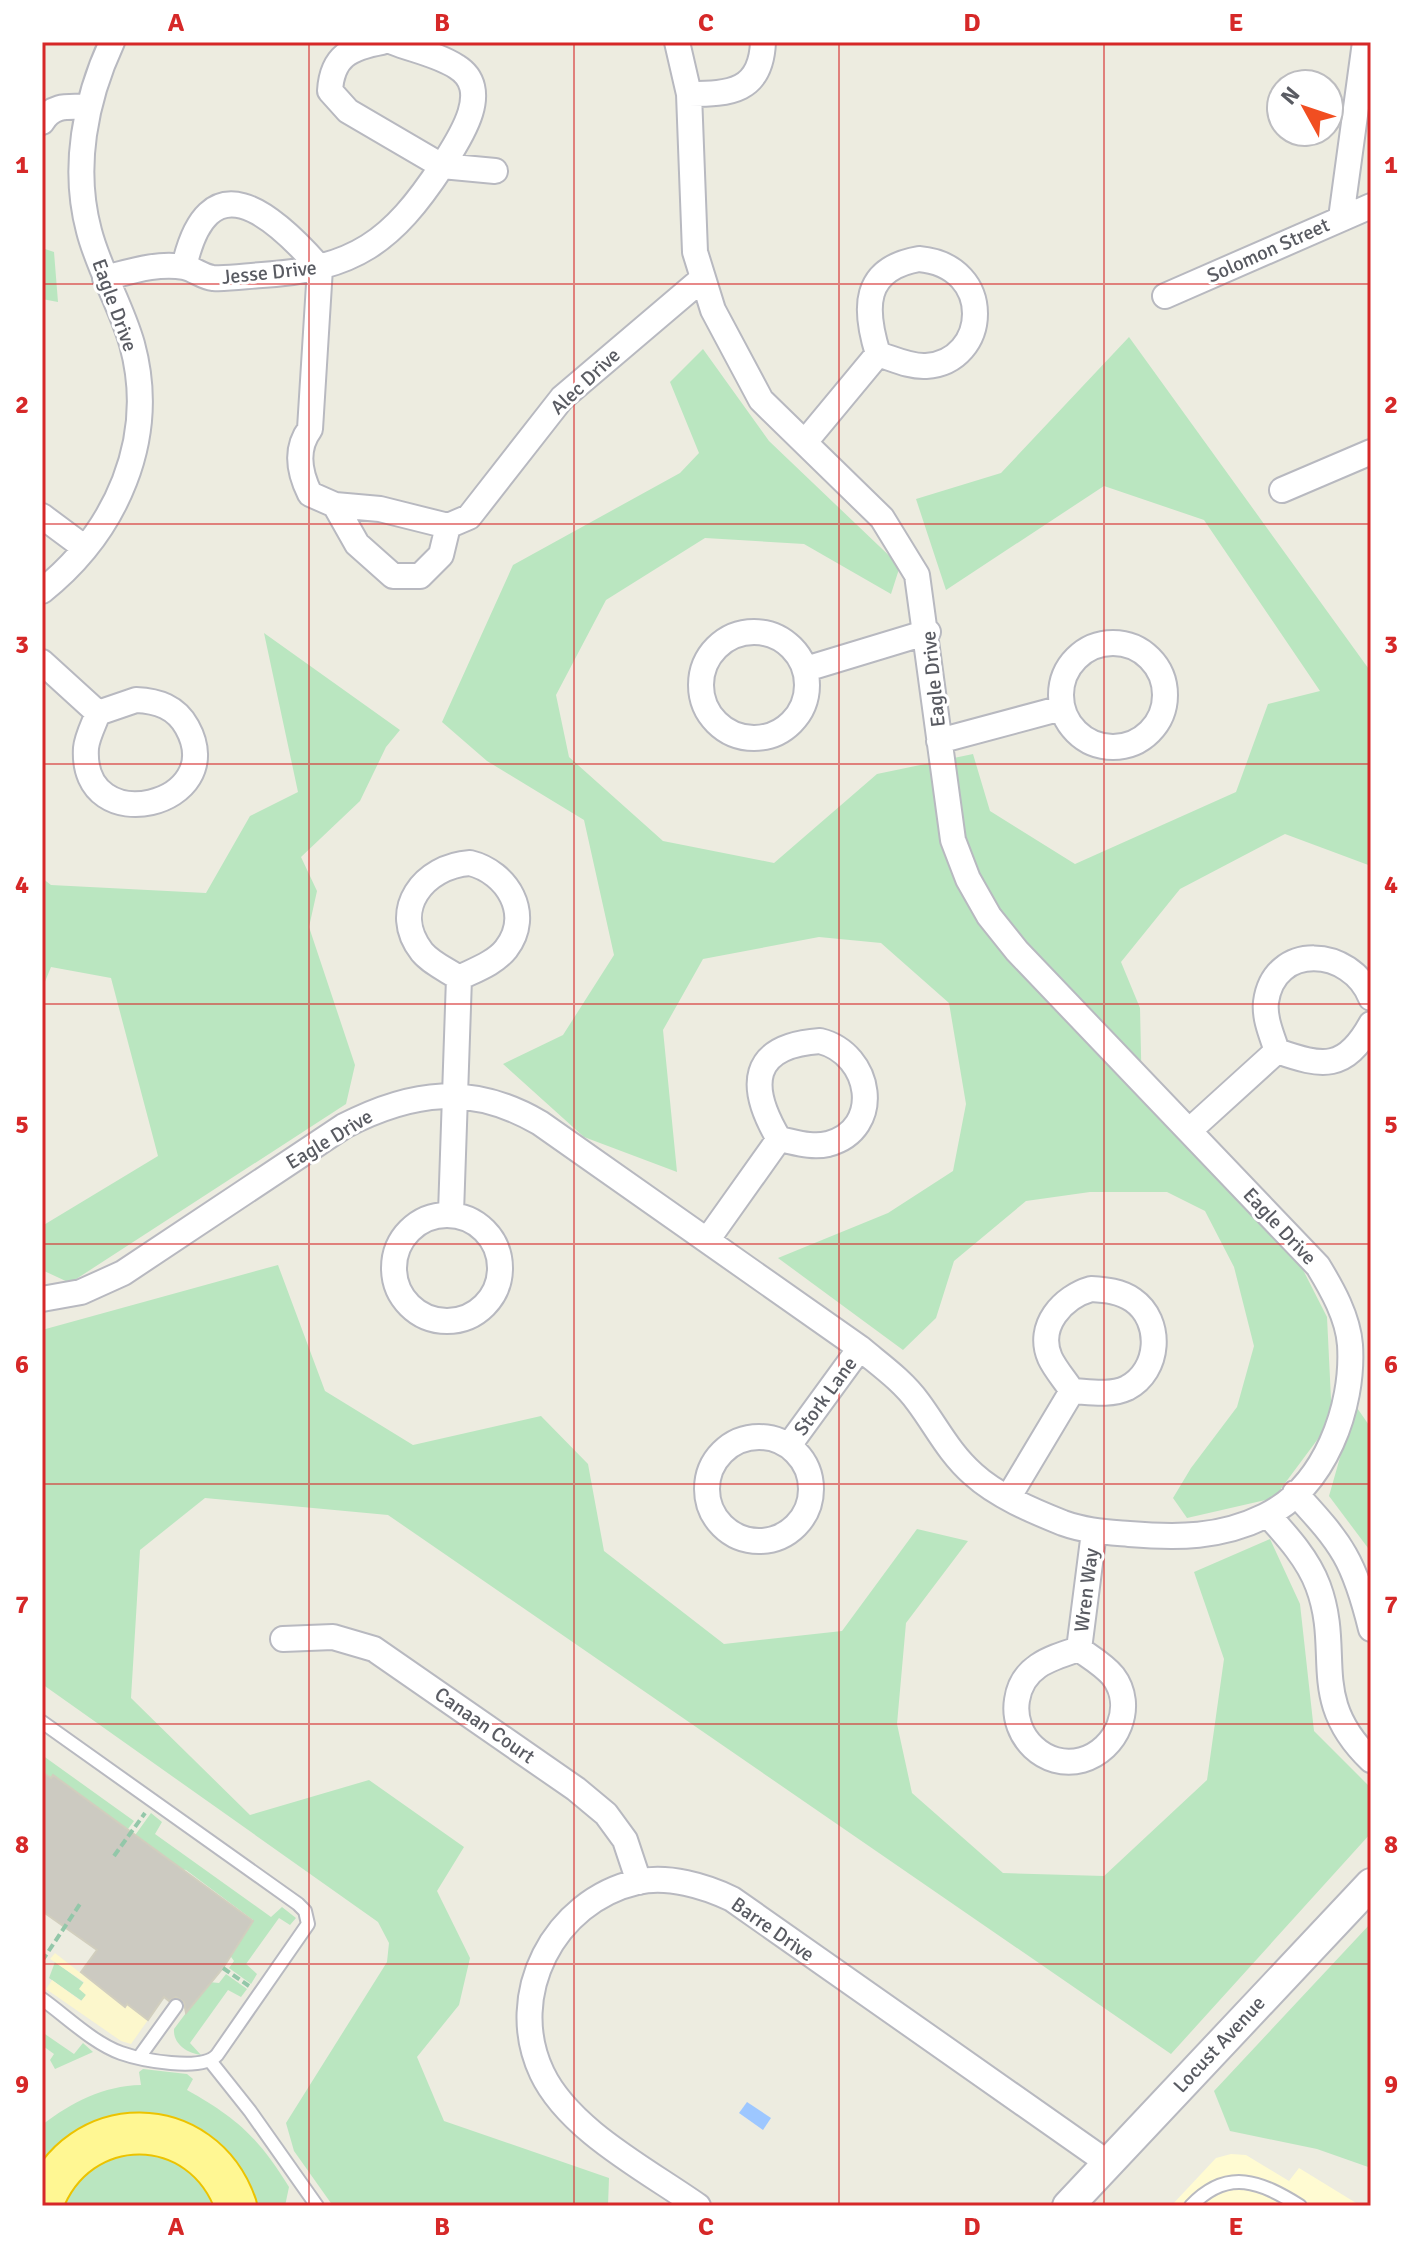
<svg xmlns="http://www.w3.org/2000/svg" width="1413" height="2248" font-family="Signika,sans-serif">
<style>
.commercial{fill:#fffbd2}
.green{fill:#bae6c0}
.sand{fill:#fcf7cc}
.water{fill:#9dc7ff}
.building{fill:#cccac1;stroke:#d1cebe;stroke-width:2}
.lines{fill:none;stroke-linecap:round;stroke-linejoin:round}
.service-casing{stroke:#b8b9c0;stroke-width:16}
.minor-casing{stroke:#b8b9c0;stroke-width:28}
.tertiary-casing{stroke:#b8b9c0;stroke-width:34}
.trunk-casing{stroke:#ecc300;stroke-width:44}
.path{stroke:#93c7a9;stroke-width:4;stroke-dasharray:8 4;stroke-linecap:butt}
.service{stroke:#fff;stroke-width:12}
.minor{stroke:#fff;stroke-width:24}
.tertiary{stroke:#fff;stroke-width:30}
.trunk{stroke:#fff793;stroke-width:40}
.grid{fill:none;stroke:#d62828;stroke-width:2;stroke-opacity:0.55}
.labels{text-anchor:middle;stroke-width:6;stroke-linejoin:round;paint-order:stroke}
.street-label{font-size:20px;fill:#595b62;stroke:#fff}
.neatline{fill:none;stroke:#d62828;stroke-width:3}
.grid-label{font-size:26px;text-anchor:middle;font-weight:bold;fill:#d62828}
</style>
<rect width="100%" height="100%" fill="#edece0"/>
<path class="commercial" d="M1231 2154 1246 2155 1289 2181 1299 2168 1361 2206H1171L1216 2158Z"/>
<path class="green" d="M42 248 54 252 58 302 42 299Z
M1129 337 1371 672V866L1285 834 1180 889 1121 962 1140 1008 1142 1098 1298 1260 1327 1317 1332 1420 1274 1498 1187 1518 1173 1498 1191 1468 1237 1407 1254 1346 1234 1267 1205 1211 1167 1192H1090L1026 1201 954 1261 936 1318 903 1350 778 1258 888 1213 953 1171 966 1104 949 1003 881 943 819 937 703 959 663 1030 677 1172 584 1137 503 1064 563 1035 614 955 584 820 487 761 442 722 513 565 680 473 699 453 670 382 703 349 769 441 900 566 891 594 804 544 705 538 606 600 556 695 569 757 663 841 774 863 877 774 973 754 990 811 1075 864 1236 792 1268 704 1320 691 1204 520 1104 486 946 590 916 499 1001 473Z
M264 633 400 730 386 747 360 801 301 857 317 891 309 927 355 1065 346 1104 70 1283 42 1270V1226L158 1156 111 978 51 967 42 989V878L51 885 206 893 250 816 298 792Z
M278 1265 325 1391 413 1445 541 1416 588 1464 604 1551 724 1644 842 1631 917 1529 968 1541 906 1623 897 1724 912 1793 1003 1873 1104 1876 1207 1780 1224 1659 1194 1572 1270 1539 1300 1604 1314 1731 1371 1788V1833L1171 2054 388 1515 205 1498 140 1550 131 1698 250 1815 369 1780 464 1847 437 1891 470 1958 459 2005 417 2057 444 2121 609 2178 608 2206H333L294 2151 286 2123 387 1962 389 1943 378 1922 42 1684V1330Z
M1355 1405 1371 1428V1552L1329 1496Z
M42 1755 134 1821 110 1853 77 1792 42 1772Z
M151 1813 162 1822 155 1834 271 1917 282 1907 296 1918 290 1925 279 1918 246 1964 257 1974 251 1984 229 1968 234 1961 229 1954 253 1920 186 1870 118 1859Z
M1371 1923V2168L1317 2149 1230 2131 1214 2091Z
M55 1962 84 1983 86 1995 82 2001 49 1978Z
M226 1974 247 1989 241 1997 228 1990 190 2043 201 2055C187 2053 173 2044 174 2029L209 1982 219 1983Z
M42 2032 74 2054 83 2043 93 2052 55 2069 50 2060 54 2054 43 2046Z
M143 2069 187 2074 193 2079 187 2090C237 2118 259 2138 289 2187L285 2206H255C233 2103 105 2081 42 2161V2125C72 2102 103 2086 141 2085L139 2072Z
M164 2146 224 2206H52L80 2163Z"/>
<path class="sand" d="M55 1953 124 2007 127 2004 148 2020 131 2044 121 2041 46 1989 52 1980 81 2001 86 1995 79 1989 84 1982 50 1959Z"/>
<path class="water" d="M747 2102 771 2118 763 2130 739 2113Z"/>
<path class="building" d="M42 1772 51 1778 53 1775 253 1921 223 1968 186 2013 184 2002 176 1997 169 2001 164 1997 148 2020 127 2004 125 2007 81 1972 97 1950 42 1911Z"/>
<g class="lines">
<g class="service-casing">
<path id="service" d="M42 1722 298 1904 305 1911 308 1924 217 2055C202 2072 141 2060 121 2053 93 2043 66 2016 42 1999
M140 2056 176 2006
M211 2062 250 2111 317 2206
M1191 2206C1228 2167 1261 2182 1300 2206"/>
</g>
<g class="minor-casing">
<path id="minor" d="M382 42C350 48 332 56 330 91L348 111 442 166C458 141 494 90 457 67 439 55 413 50 393 42
M689 94C730 94 761 92 763 42
M42 122C53 103 70 107 89 107
M1341 218 1365 42
M919 259C996 266 989 362 926 366 910 367 894 359 878 354 864 309 862 269 919 259Z
M184 267C208 159 271 212 320 268L310 429C295 449 299 472 310 494L335 505 380 509 448 526
M105 278C129 272 158 262 184 267 194 269 203 277 213 278 228 279 246 276 262 275 355 269 392 242 442 166L495 171
M1165 296 1371 206
M805 442 878 354
M1282 490 1371 452
M335 505 357 544 393 576H420L441 555 448 526 469 517 562 398 702 279
M42 516 85 548
M42 591C116 532 158 439 132 344 121 305 99 270 89 231 72 168 85 100 112 42
M701 685a53 53 0 1 1 106 0a53 53 0 1 1-106 0Z
M1061 695a52 52 0 1 1 104 0a52 52 0 1 1-104 0Z
M42 662 98 713
M806 669 928 632
M136 700C158 701 176 707 187 727 231 806 80 842 86 748 87 737 94 724 98 713Z
M939 741 1062 708
M470 863C507 872 533 914 506 949 495 963 475 970 459 978 447 970 431 963 422 952 389 910 424 866 470 863Z
M1371 998C1351 947 1274 942 1266 1002 1264 1018 1272 1036 1277 1051 1323 1067 1345 1071 1371 1024
M820 1041C872 1054 884 1129 828 1144 811 1148 795 1142 779 1139 748 1087 749 1046 820 1041Z
M1190 1130 1277 1051
M451 1213 459 978
M394 1268a53 53 0 1 1 106 0a53 53 0 1 1-106 0Z
M708 1239 779 1139
M1091 1289C1106 1290 1120 1291 1133 1300 1163 1321 1160 1371 1127 1388 1110 1396 1090 1392 1072 1391 1065 1380 1055 1369 1050 1358 1036 1326 1063 1297 1091 1289Z
M42 1299 81 1292 123 1273 344 1126C412 1091 472 1083 540 1123L860 1348C880 1365 902 1380 918 1402 936 1426 949 1453 973 1474 997 1496 1033 1511 1063 1523 1085 1531 1106 1532 1129 1534 1178 1538 1220 1538 1265 1516 1325 1487 1354 1407 1350 1345 1348 1317 1332 1289 1318 1266L1017 951 989 916 968 879 953 840 917 575 882 518 761 400 713 310 695 252 689 94 677 42
M707 1489a52 52 0 1 1 104 0a52 52 0 1 1-104 0Z
M790 1444 860 1348
M1295 1493C1343 1545 1354 1560 1371 1629
M1008 1498 1072 1391
M1268 1515C1287 1536 1308 1559 1318 1586 1343 1653 1307 1699 1371 1760
M283 1639 333 1637 374 1649 576 1789 606 1814 625 1840 639 1882
M1079 1649C1090 1657 1104 1665 1113 1676 1136 1706 1117 1750 1082 1760 1045 1770 1011 1736 1017 1700 1022 1666 1051 1658 1079 1649Z
M1079 1649 1094 1532
M698 2206C647 2170 569 2130 542 2073 505 1995 554 1901 637 1882 668 1875 705 1886 732 1899L1108 2163"/>
</g>
<g class="tertiary-casing">
<path id="tertiary" d="M1068 2206 1371 1884"/>
</g>
<g class="trunk-casing">
<path id="trunk" d="M42 2205C77 2109 203 2110 236 2206"/>
</g>
<path class="path" d="M114 1856 145 1813
M42 1961 80 1904
M223 1968 249 1986"/>
<use href="#service" class="service"/>
<use href="#minor" class="minor"/>
<use href="#tertiary" class="tertiary"/>
<use href="#trunk" class="trunk"/>
</g>
<path class="grid" d="M309 42V2206M574 42V2206M839 42V2206M1104 42V2206M42 284H1371M42 524H1371M42 764H1371M42 1004H1371M42 1244H1371M42 1484H1371M42 1724H1371M42 1964H1371"/>
<g class="labels">
<g class="street-label">
<text transform="translate(1268 250) rotate(-24)" y="7">Solomon Street</text>
<text transform="translate(269 272) rotate(-6)" y="7">Jesse Drive</text>
<text transform="translate(115 305) rotate(70)" y="7">Eagle Drive</text>
<text transform="translate(585 381) rotate(-43)" y="7">Alec Drive</text>
<text transform="translate(933 679) rotate(-96)" y="7">Eagle Drive</text>
<text transform="translate(329 1139) rotate(-31)" y="7">Eagle Drive</text>
<text transform="translate(1280 1226) rotate(47)" y="7">Eagle Drive</text>
<text transform="translate(825 1396) rotate(-54)" y="7">Stork Lane</text>
<text transform="translate(1086 1590) rotate(-83)" y="7">Wren Way</text>
<text transform="translate(485 1725) rotate(35)" y="7">Canaan Court</text>
<text transform="translate(773 1929) rotate(35)" y="7">Barre Drive</text>
<text transform="translate(1219 2044) rotate(-47)" y="7">Locust Avenue</text>
</g>
</g>
<rect width="1413" height="2248" fill="none" stroke="#ffffff" stroke-width="88"/>
<g transform="translate(1305 108) rotate(310)"><circle r="38" fill="#ffffff" stroke="#bdbdc0" stroke-width="2"/>
<path d="M0-6L14 30L0 20L-14 30Z" fill="#f14e21"/>
<text y="-12" font-size="22" font-weight="bold" text-anchor="middle" fill="#595b62">N</text>
</g>
<rect x="44" y="44" width="1325" height="2160" class="neatline"/>
<g class="grid-label">
<text x="176" y="31">A</text>
<text x="442" y="31">B</text>
<text x="706" y="31">C</text>
<text x="972" y="31">D</text>
<text x="1236" y="31">E</text>
<text x="22" y="173">1</text>
<text x="1391" y="173">1</text>
<text x="22" y="413">2</text>
<text x="1391" y="413">2</text>
<text x="22" y="653">3</text>
<text x="1391" y="653">3</text>
<text x="22" y="893">4</text>
<text x="1391" y="893">4</text>
<text x="22" y="1133">5</text>
<text x="1391" y="1133">5</text>
<text x="22" y="1373">6</text>
<text x="1391" y="1373">6</text>
<text x="22" y="1613">7</text>
<text x="1391" y="1613">7</text>
<text x="22" y="1853">8</text>
<text x="1391" y="1853">8</text>
<text x="22" y="2093">9</text>
<text x="1391" y="2093">9</text>
<text x="176" y="2235">A</text>
<text x="442" y="2235">B</text>
<text x="706" y="2235">C</text>
<text x="972" y="2235">D</text>
<text x="1236" y="2235">E</text>
</g>
</svg>
